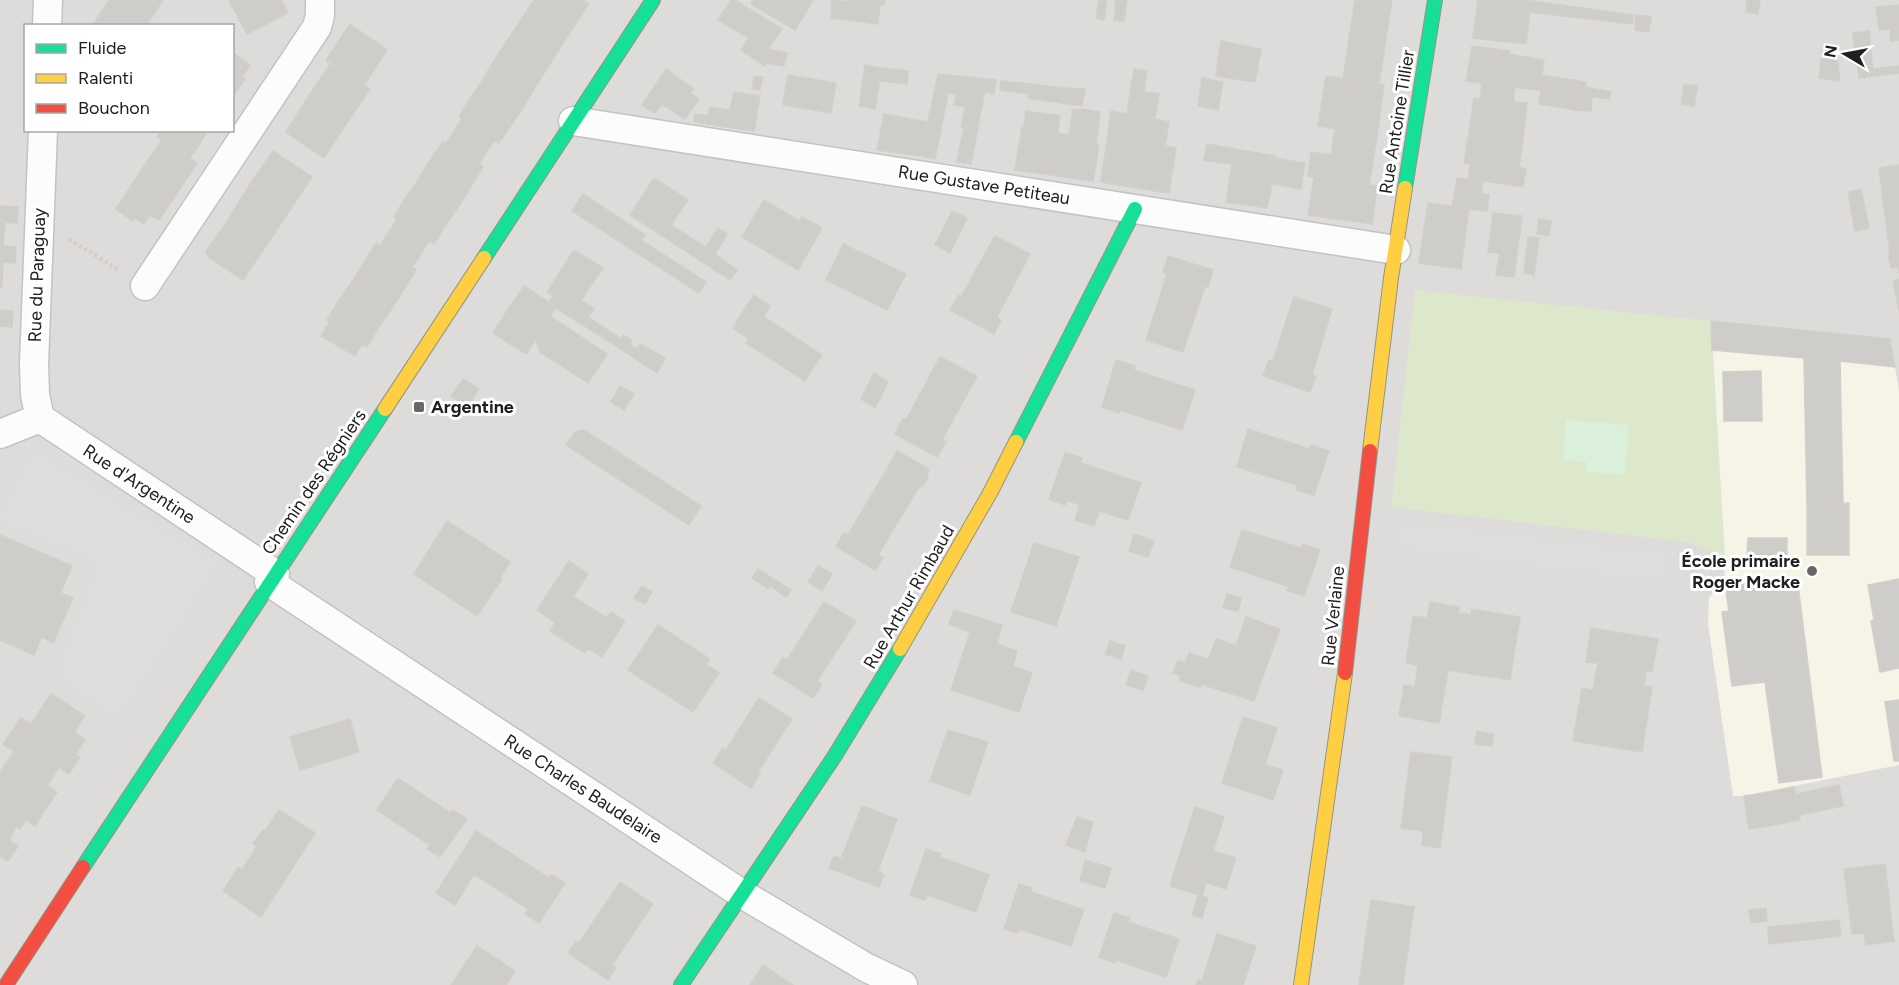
<svg xmlns="http://www.w3.org/2000/svg" width="1899" height="985" font-family="Figtree,sans-serif">
<style>
.residential{fill:#dddcda;fill-rule:evenodd}
.education{fill:#f5f4e7}
.grass{fill:#dce7cc}
.park{fill:#dbf0da}
.parking{fill:#dedddc}
.building{fill:#cfcdca;stroke:#d1cecb;stroke-width:1.5}
.lines{fill:none;stroke-linecap:round;stroke-linejoin:round}
.street-casing{stroke:#c4c3c1;stroke-width:31}
.fast-casing{stroke:#959583;stroke-width:16}
.slow-casing{stroke:#959583;stroke-width:16}
.jam-casing{stroke:#959583;stroke-width:16}
.path{stroke:#d5cbc9;stroke-width:4;stroke-dasharray:3 3;stroke-linecap:butt}
.street{stroke:#fcfcfc;stroke-width:28}
.fast{stroke:#16e098;stroke-width:14}
.slow{stroke:#ffcf43;stroke-width:14}
.jam{stroke:#f24e42;stroke-width:14}
.poi-dot{fill:#686766;stroke:#fff;stroke-width:2}
.labels{text-anchor:middle;stroke-width:6;stroke-linejoin:round;paint-order:stroke}
.street-label{font-size:18px;fill:#202020;stroke:#fff}
.poi-label{font-size:18px;font-weight:bold;fill:#202020;stroke:#fff;text-anchor:start}
</style>
<rect width="100%" height="100%" fill="#eeece9"/>
<path class="residential" d="M0 0H1899V985H0ZM26 26H232V130H26Z"/>
<path class="education" d="M1711 321 1890 339 1899 390V765L1744 796H1733L1708 624 1709 597 1725 584Z"/>
<path class="grass" d="M1415 290 1711 321 1725 557 1687 542 1391 507Z"/>
<path class="park" d="M1566 420 1629 425 1625 475 1586 472 1587 462 1563 460Z"/>
<path class="parking" d="M34 447 221 564 119 722 53 676 95 562 0 524V509Z
M1399 520 1670 553 1667 584 1396 549Z"/>
<path class="building" d="M109 0H120L150 20 146 26H92Z
M120 0H163L150 20Z
M229 0H281L288 13 247 34Z
M534 0H541L576 23 534 89 493 62Z
M541 0H582L589 4 576 23Z
M731 0H735L782 29 768 49 718 20Z
M753 0H813L795 30 751 4Z
M832 0 880 5 878 24 831 18Z
M849 0H885L884 5 849 2Z
M1099 0H1107L1104 20 1096 18Z
M1116 0H1127L1124 21 1114 20Z
M1355 0H1392L1387 32 1351 26Z
M1478 0H1525L1633 15 1632 24 1530 12 1526 44 1473 38Z
M1747 0H1760L1758 14 1746 12Z
M1899 5V28L1879 30 1876 7Z
M1636 15 1651 17 1649 32 1635 30Z
M350 24 387 50 364 85 326 60Z
M1351 26 1387 32 1379 84 1343 79Z
M1899 28V40L1891 41 1890 29Z
M1869 31 1871 54 1856 56 1853 33Z
M749 38 768 49 765 66 741 50Z
M1221 41 1261 49 1258 66 1218 59Z
M1472 46 1509 51V54L1544 60 1542 75 1586 82 1585 87 1611 92 1609 99 1466 81Z
M768 49 787 53 784 66 765 63Z
M1822 52 1837 54 1840 81 1819 78Z
M232 53 245 61 237 74 245 79 232 98Z
M1871 54 1873 69 1899 66V73L1859 78 1856 56Z
M1218 59 1258 66 1255 82 1216 76Z
M245 61 250 65 242 78 237 74Z
M493 62 534 89 523 108 482 81Z
M331 63 370 89 347 123 308 97Z
M865 65 882 68 875 109 859 106Z
M882 68 909 71 907 84 880 81Z
M666 69 694 89 690 93 699 99 685 119 662 104 655 113 642 105Z
M1134 69 1147 71 1130 187 1101 182 1111 111 1127 114Z
M938 74 987 79 971 164 957 162 964 127H961L965 107 954 105 956 94 948 93 935 159 921 156Z
M788 75 836 83 831 113 783 105Z
M754 76 763 77 760 90 752 89Z
M1326 76 1384 85 1377 136 1318 126Z
M1202 78 1223 82 1218 110 1198 106Z
M987 79 996 80 994 94 985 92Z
M482 81 523 108 512 124 471 97Z
M1001 81 1030 84 1028 94 1000 90Z
M1482 83 1515 87 1509 137 1469 132 1474 98 1480 99Z
M1030 84 1064 88 1062 103 1028 98Z
M1684 84 1698 86 1694 106 1681 104Z
M1064 88 1085 89 1082 106 1062 103Z
M1541 90 1583 95 1580 111 1539 104Z
M734 92 760 96 754 131 694 122 695 114 708 116 710 107 730 110Z
M1144 92 1159 94 1155 119 1169 122 1165 146H1167L1161 192 1130 187Z
M1583 95 1592 97 1591 111 1580 110Z
M308 97 347 123 324 158 286 132Z
M471 97 512 124 499 143 494 140 487 151 455 130 462 118 459 116Z
M1513 102 1527 103 1523 139 1509 137Z
M1073 109 1082 110 1071 178 1052 175 1058 133 1069 135Z
M1082 109 1100 112 1096 145H1099L1093 181 1071 178Z
M1026 111 1060 116 1052 175 1015 170 1022 127H1024Z
M884 114 928 122 921 156 877 150Z
M1335 129 1377 136 1369 185 1308 176 1311 152 1331 155Z
M161 130H176L192 142 185 155 197 163 176 195 140 172 162 140 157 137Z
M176 130H199L192 142Z
M199 130 206 134 198 146 192 142Z
M455 130 487 151 479 164 483 167 470 188 429 162 443 141 446 143Z
M1469 132 1509 137 1504 184 1468 179 1470 164 1464 163Z
M1509 137 1523 139 1519 167 1526 169 1523 187 1504 184Z
M192 142 198 146 190 158 185 155Z
M1207 144 1275 156 1274 158 1305 163 1303 175 1204 160Z
M1167 146 1176 148 1169 193 1161 192Z
M273 151 312 177 290 210 250 184Z
M429 162 470 188 459 206 418 180Z
M1232 164 1303 175 1301 189 1272 184 1267 208 1226 202Z
M1899 165V251L1890 253 1879 168Z
M140 172 176 195 159 220 150 215 144 224 135 218 133 221 116 209Z
M1314 177 1377 186 1372 224 1308 215Z
M654 178 688 200 671 225 705 247 698 259 630 215Z
M1457 178 1483 181 1481 194 1489 195 1487 211 1452 207Z
M418 180 459 206 447 223 406 197Z
M250 184 290 210 266 246 228 220Z
M1861 189 1869 228 1855 231 1848 192Z
M583 194 645 235 641 240 706 282 699 293 572 211Z
M406 197 447 223 434 244 429 241 421 254 388 233 397 220 394 217Z
M764 200 799 221 802 217 822 228 798 270 742 237Z
M1428 203 1469 209 1461 269 1419 263Z
M0 206 18 207 17 223 5 222 3 247 0 246Z
M952 211 967 218 950 253 935 245Z
M1493 213 1522 216 1514 277 1496 275 1500 253 1488 252Z
M1539 219 1551 221 1549 236 1537 234Z
M228 220 266 246 243 280 208 257 206 251Z
M718 228 727 234 715 254 737 270 730 280 698 259Z
M388 233 421 254 412 267 416 270 403 291 363 264 376 243 380 246Z
M995 236 1030 254 997 317 1001 320 994 334 950 310 959 295 961 297Z
M1528 237 1539 238 1534 275 1524 273Z
M843 244 906 274 887 310 826 280Z
M0 246 16 247 15 263 3 262 2 287H0Z
M574 250 603 268 581 300 594 309 588 317 621 339 616 346 548 303 553 296 547 292Z
M1899 251V273L1898 267 1891 268 1888 253Z
M1168 256 1213 270 1208 287 1205 286 1183 352 1146 340 1167 274 1163 272Z
M363 264 403 291 391 310 351 283Z
M1899 279V311L1893 281Z
M351 283 391 310 379 327 339 300Z
M524 286 556 307 550 316 607 354 598 368 508 309Z
M754 295 770 306 764 317 822 355 813 368 738 319Z
M1294 297 1332 309 1312 375 1316 376 1310 392 1263 376 1269 360 1273 361Z
M339 300 379 327 367 347 362 344 355 356 321 336 330 322 327 320Z
M508 309 598 368 588 383 540 352 536 339 526 354 493 333Z
M0 310 13 311 12 327 0 326Z
M738 319 813 368 805 381 746 343 749 339 733 328Z
M1711 321 1890 339 1895 367 1840 361 1843 503 1807 505 1804 358 1712 350Z
M623 335 632 340 630 345 637 349 640 344 665 358 657 373 616 346Z
M940 357 977 376 942 440 946 442 937 457 895 434 903 418 906 420Z
M1116 360 1135 366 1134 370 1195 390 1182 430 1120 410 1119 413 1102 407Z
M1761 371 1762 421H1724L1723 372Z
M874 373 888 382 875 408 861 399Z
M463 379 479 389 467 407 451 396Z
M620 386 634 394 624 410 611 402Z
M1248 429 1310 449 1311 445 1329 451 1314 495 1297 490V485L1237 467Z
M584 430 701 506 689 525 566 445 575 432Z
M897 451 929 469 927 473 928 478 923 486 918 488 916 492 884 474Z
M1065 453 1082 458 1081 463 1141 483 1128 520 1099 511 1094 526 1075 520 1080 505 1067 500 1065 505 1049 499Z
M884 474 916 492 878 555 883 558 875 570 836 546 844 533 848 535Z
M1849 503V555H1807V505Z
M447 521 510 562 500 578 502 579 477 616 414 574Z
M1242 530 1302 548 1303 544 1320 550 1304 596 1287 590 1289 587 1230 567Z
M1134 534 1154 541 1148 557 1129 551Z
M0 535 72 566 34 655 0 640Z
M1748 538H1787V555L1747 556Z
M1034 543 1079 557 1056 626 1011 612Z
M569 561 588 574 573 597 607 618 611 612 625 621 602 657 588 648 585 653 550 631 555 623 537 610Z
M818 566 832 574 822 591 808 582Z
M758 569 791 590 786 597 770 586 768 589 752 578Z
M1797 577 1822 777 1779 783 1765 682 1732 686 1722 612 1729 611 1725 585Z
M1899 579V668L1880 672 1871 621 1874 620 1868 585Z
M642 586 652 592 645 604 634 598Z
M61 593 73 598 53 643 42 637Z
M1227 594 1241 598 1238 611 1223 608Z
M824 602 856 621 817 681 822 684 813 698 773 673 783 657 787 660Z
M1430 602 1459 607 1458 613 1471 615 1472 609 1520 617 1510 680 1448 670 1439 723 1399 716 1404 685 1415 687 1418 665 1406 663 1413 616 1427 618Z
M954 610 1002 625 997 644 1017 651 1013 666 1032 673 1019 712 951 690 970 632 949 624Z
M1246 617 1280 629 1254 701 1201 684 1200 687 1179 681 1181 676 1173 673 1178 661 1185 663 1189 653 1208 659 1212 650 1232 657Z
M658 625 710 659 706 664 719 673 693 712 628 670Z
M1591 628 1658 639 1652 672 1646 671 1644 686 1652 687 1642 752 1573 741 1582 688 1593 690 1598 663 1586 662Z
M1216 639 1237 646 1232 657 1212 650Z
M1110 641 1125 646 1121 659 1105 654Z
M1131 670 1148 676 1143 690 1126 685Z
M51 694 85 716 74 732 85 740 76 754 31 724Z
M759 698 792 719 758 772 760 774 751 788 713 763 723 748 726 750Z
M1899 700V761H1894L1885 702Z
M1243 717 1277 728 1265 765 1283 770 1273 800 1222 783Z
M21 718 80 757 69 774 59 767 53 777 3 744Z
M350 719 359 752 300 770 290 737Z
M948 730 988 742 970 795 930 781Z
M1477 731 1494 734 1492 746 1475 744Z
M14 751 53 777 47 786 57 792 45 810 0 780V772Z
M1411 752 1452 757 1440 848 1422 845 1423 831 1401 828Z
M398 778 450 813 453 810 467 819 440 857 427 849 430 845 377 810Z
M0 780 45 810 35 826 26 820 20 829 0 816Z
M1839 785 1843 806 1799 815 1796 794Z
M1794 787 1800 820 1756 828 1752 795Z
M1752 795 1756 828 1749 829 1744 796Z
M862 806 897 819 878 871 884 874 879 887 829 868 834 856 841 859Z
M1195 807 1224 817 1213 851 1236 858 1226 889 1174 872Z
M279 810 315 833 261 917 223 891 238 867 242 870 257 846 253 843 263 830 265 831Z
M0 816 16 827 9 840 18 846 8 861 0 856Z
M1077 817 1093 822 1085 852 1066 845Z
M476 831 549 878 551 874 565 883 539 923 525 914 528 909 474 874 455 905 436 893Z
M926 849 941 854 940 857 989 875 976 912 927 895 925 900 910 895Z
M1085 860 1111 868 1105 888 1080 881Z
M1885 864 1894 941 1866 945 1864 933 1852 934 1844 869Z
M1174 872 1206 883 1202 896 1170 886Z
M620 882 653 904 612 965 616 967 608 980 568 953 576 941 579 943Z
M1019 884 1032 888 1031 892 1084 910 1071 946 1019 929 1018 933 1004 929Z
M1198 895 1208 898 1202 918 1192 915Z
M1371 900 1414 907 1403 985H1359Z
M1766 908 1767 921 1751 923 1749 910Z
M1114 913 1130 918 1128 922 1179 939 1166 977 1116 960 1115 963 1099 957Z
M1839 920 1841 936 1769 944 1768 927Z
M1217 934 1256 946 1243 985H1196L1198 980 1202 981Z
M477 946 515 971 506 985H451Z
M763 965 793 985H750Z"/>
<g class="lines">
<g class="street-casing">
<path id="street" d="M47 26 48 0
M573 121 1396 250
M145 286 317 27 320 15V0
M40 418 35 395 34 364 43 130
M40 418 275 574
M0 434 40 418
M269 582 742 894 867 968 903 985"/>
</g>
<g class="fast-casing">
<path id="fast" d="M1405 188 1435 0
M484 258 653 0
M1016 442 1135 209
M83 867 385 409
M681 985 834 757 900 649"/>
</g>
<g class="slow-casing">
<path id="slow" d="M385 409 484 258
M1370 451 1391 278 1405 188
M900 649 990 493 1016 442
M1301 985 1345 673"/>
</g>
<g class="jam-casing">
<path id="jam" d="M1345 673 1370 451
M6 985 83 867"/>
</g>
<path class="path" d="M69 239 119 270"/>
<use href="#street" class="street"/>
<use href="#fast" class="fast"/>
<use href="#slow" class="slow"/>
<use href="#jam" class="jam"/>
</g>
<g class="poi-dot">
<rect x="413" y="401" width="12" height="12" rx="3"/>
<circle cx="1812" cy="571" r="6"/>
</g>
<g class="labels">
<g class="street-label">
<text transform="translate(1397 122) rotate(-81)" y="6">Rue Antoine Tillier</text>
<text transform="translate(984 185) rotate(9)" y="6">Rue Gustave Petiteau</text>
<text transform="translate(37 275) rotate(-88)" y="6">Rue du Paraguay</text>
<text transform="translate(314 482) rotate(-56)" y="6">Chemin des Régniers</text>
<text transform="translate(139 484) rotate(33)" y="6">Rue d'Argentine</text>
<text transform="translate(909 597) rotate(-60)" y="6">Rue Arthur Rimbaud</text>
<text transform="translate(1333 616) rotate(-84)" y="6">Rue Verlaine</text>
<text transform="translate(583 789) rotate(33)" y="6">Rue Charles Baudelaire</text>
</g>
<g class="poi-label">
<text x="431" y="413">Argentine</text>
<text x="1800" y="567" text-anchor="end">École primaire<tspan x="1800" dy="21">Roger Macke</tspan></text>
</g>
</g>
<rect x="24" y="24" width="210" height="108" fill="#ffffff" stroke="#a6a6a6" stroke-width="1.5"/>
<rect x="36" y="44" width="30" height="9" fill="#16e098" stroke="#a6a6a6" stroke-width="1.5"/>
<text x="78" y="54" font-size="18" fill="#202020">Fluide</text>
<rect x="36" y="74" width="30" height="9" fill="#ffcf43" stroke="#a6a6a6" stroke-width="1.5"/>
<text x="78" y="84" font-size="18" fill="#202020">Ralenti</text>
<rect x="36" y="104" width="30" height="9" fill="#f24e42" stroke="#a6a6a6" stroke-width="1.5"/>
<text x="78" y="114" font-size="18" fill="#202020">Bouchon</text>
<g transform="translate(1845 54) rotate(280)" stroke="#ffffff" stroke-width="4.5" paint-order="stroke">
<path d="M0-4.5L10 22L0 15L-10 22Z" fill="#202020"/>
<text y="-9" font-size="16" font-weight="bold" text-anchor="middle" fill="#202020">N</text>
</g>
</svg>
